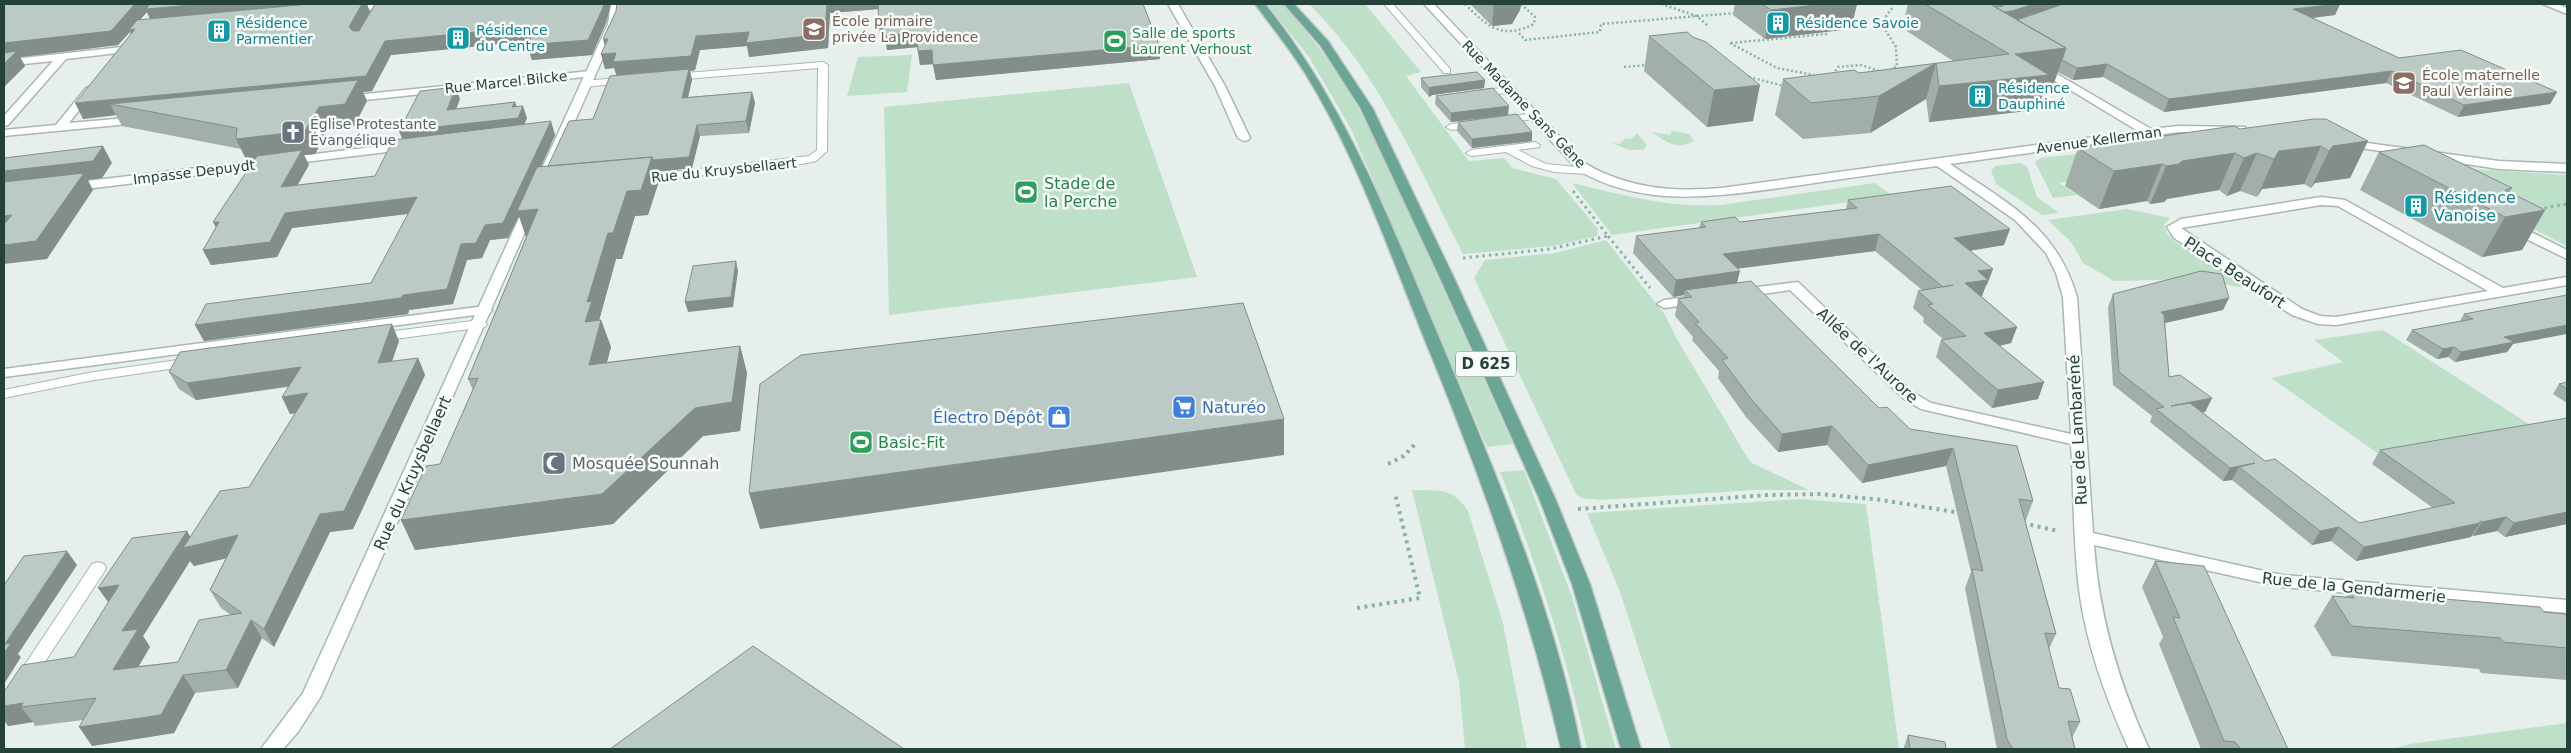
<svg xmlns="http://www.w3.org/2000/svg" width="2571" height="753" font-family="'DejaVu Sans',sans-serif">
<style>
.green{fill:#bfe0c8}
.lines{fill:none;stroke-linecap:round;stroke-linejoin:round}
.lane-casing{stroke:#a8b8b2;stroke-width:2}
.street-casing{stroke:#a8b8b2;stroke-width:3}
.secondary-casing{stroke:#a4bbb3;stroke-width:3}
.primary-casing{stroke:#c2cac8;stroke-width:3}
.path-far2{stroke:#86b3a5;stroke-width:2.5;stroke-dasharray:2 2.5;stroke-linecap:butt}
.path-far1{stroke:#86b3a5;stroke-width:3;stroke-dasharray:2.5 4;stroke-linecap:butt}
.path{stroke:#86b3a5;stroke-width:4;stroke-dasharray:3 4.5;stroke-linecap:butt}
.lane{fill:#fff;fill-rule:evenodd}
.street{fill:#fff;fill-rule:evenodd}
.secondary{fill:#fff;fill-rule:evenodd}
.primary{fill:#6aa596;fill-rule:evenodd}
.wall{fill:#a1aea9;fill-rule:evenodd}
.shaded-wall{fill:#838d89}
.building{fill:#bbcac4;stroke:#838d89}
.labels{text-anchor:middle;stroke-width:5;stroke-linejoin:round;paint-order:stroke}
.far-education-label{font-size:14px;fill:#785e54;stroke:#f7fbf9;text-anchor:start}
.far-culture-label{font-size:14px;fill:#0d838f;stroke:#f7fbf9;text-anchor:start}
.far-leisure-label{font-size:14px;fill:#27864d;stroke:#f7fbf9;text-anchor:start}
.far-street-label{font-size:14px;fill:#24423a;stroke:#f7fbf9}
.far-worship-label{font-size:14px;fill:#5b616d;stroke:#f7fbf9;text-anchor:start}
.shield{fill:#f7fbf9;stroke:#637a73;stroke-width:1}
.shield-label{font-size:15px;font-weight:bold;fill:#24423a}
.leisure-label{font-size:16px;fill:#27864d;stroke:#f7fbf9;text-anchor:start}
.culture-label{font-size:16px;fill:#0d838f;stroke:#f7fbf9;text-anchor:start}
.street-label{font-size:16px;fill:#24423a;stroke:#f7fbf9}
.shop-label{font-size:16px;fill:#366cbe;stroke:#f7fbf9;text-anchor:start}
.worship-label{font-size:16px;fill:#5b616d;stroke:#f7fbf9;text-anchor:start}
</style>
<rect width="100%" height="100%" fill="#e6efeb"/>
<path class="green" d="M1267 4H1282C1351 77 1381 151 1421 240 1452 308 1482 376 1513 444L1487 447 1351 129 1309 57Z
M1309 4H1365L1421 72 1406 76 1469 161 1504 158 1512 168 1556 179 1598 229 1597 236 1553 246 1463 254C1418 167 1380 74 1309 4Z
M912 55 907 92 847 96 858 57Z
M1129 83 1197 277 889 315 884 107Z
M1672 131 1689 134 1694 141C1677 151 1666 142 1652 132L1670 135Z
M1637 133 1647 145 1643 150H1629L1610 142 1619 144 1626 138 1631 139Z
M2077 154 2109 176 2059 183 2077 195 2053 198 2035 162 2041 158Z
M2020 163 2027 166 2037 197 2059 213 2042 215 1996 184 1991 170 1995 166Z
M2473 169 2567 175V246L2461 192Z
M1572 183C1622 195 1669 208 1720 205L1875 183 1893 196 1612 235Z
M2127 209 2170 218 2164 225 2167 234 2175 242 2250 289 2198 279 2114 281 2083 263 2071 242 2048 220Z
M1606 240 1665 315 1678 341 1750 462 1809 490H1755L1600 500 1582 498 1576 494 1474 278 1485 260 1555 253Z
M2383 330 2532 426 2387 460 2271 378 2343 362 2314 340Z
M1524 470 1572 597 1616 749H1587C1566 654 1536 562 1500 472Z
M1412 490C1440 491 1451 486 1468 511L1503 623 1527 749H1465L1459 682Z
M1799 499 1866 504 1899 749H1671L1620 592 1587 513Z
M2567 723V749H2392L2410 744Z"/>
<g class="lines">
<g class="lane-casing">
<path id="lane" d="M1384 4H1393L1450 69V73H1444Z
M823 62 828 65 827 151 816 161 791 166 639 182 633 179 639 176 809 156 817 150 818 68 673 80 668 77 673 74Z
M627 77 630 78V82L585 87 580 84 585 81Z
M1509 87 1514 90 1513 92 1477 97 1472 94 1477 91Z
M1534 113 1538 114V118L1501 124 1496 121 1501 118Z
M1475 121 1479 122V126L1451 130 1446 127 1451 124Z
M1535 142 1540 145 1539 147 1518 150 1546 164 1587 168 1593 171 1587 174 1554 172 1532 166 1506 152 1471 156 1466 153 1471 150Z
M480 320 487 324 485 327 379 341 372 337 379 333Z
M191 358 198 362 196 365 88 381 4 398V390L88 373Z
M98 562 104 564 106 568 104 572 10 715 4 717V696L92 564Z"/>
</g>
<g class="street-casing">
<path id="street" d="M376 4H412L407 7 348 12 343 9 348 6Z
M1168 4H1178L1225 86 1250 138 1248 140 1244 141 1238 138 1215 86Z
M1424 4H1434L1586 164C1629 189 1674 192 1722 188L2138 131 2034 68 2033 66 2038 63 2151 129 2178 126 2245 127V131L2241 132H2178L1950 164C2007 203 2056 226 2077 297L2093 533 2282 575 2567 600V613L2282 587 2094 545C2099 617 2119 683 2149 749H2129C2106 699 2086 644 2079 589 2073 541 2074 493 2071 444L1921 409 1904 399 1790 290 1742 297 1735 293 1742 289 1798 282 1914 393 1931 403 2071 434 2063 297 2056 273 2046 253 2015 220 1937 166C1891 172 1846 178 1801 185 1725 195 1647 211 1578 170Z
M2543 4H2556L2567 8V14Z
M122 47 126 48V52L66 59 8 125 4 126V116L53 61 4 66V60Z
M590 71 594 72V76L346 102 340 99 346 96Z
M90 87 95 90 69 123 139 117 145 120 139 123 4 136V130L56 125 86 88Z
M2345 140 2499 161 2567 164V172L2499 169 2341 145V141Z
M407 143 413 147 411 149 70 191 64 187 70 183Z
M2321 197 2345 200 2503 288 2567 277V285L2336 325 2318 324 2292 315 2174 238 2167 227 2181 219ZM2321 205 2338 206 2488 291 2336 317 2320 316 2302 309 2181 228Z
M2513 223 2567 250V259L2508 230 2507 227 2508 224Z
M1697 296 1702 297 1704 300 1702 303 1664 308 1657 304 1664 300Z
M485 306 492 310 490 313 4 377V369Z"/>
</g>
<g class="secondary-casing">
<path id="secondary" d="M611 4H621L618 24 550 177 544 181 540 180 538 177 608 24Z
M530 203 536 207 321 696 298 732 283 749H261L303 693 524 207Z"/>
</g>
<g class="primary-casing">
<path id="primary" d="M1255 4H1265C1347 107 1389 220 1440 340 1495 472 1554 608 1581 749H1561C1528 605 1478 469 1422 333 1387 245 1355 154 1305 73 1290 49 1272 27 1255 4Z
M1284 4H1294L1328 41 1373 109 1454 278 1555 498 1590 584 1641 749H1621L1572 584 1539 498 1440 278 1361 109 1320 45Z"/>
</g>
<path class="path-far2" d="M1465 4C1488 27 1502 40 1534 24L1535 17 1521 4
M1661 4 1697 16 1708 26
M1849 24 1883 26
M1519 33 1525 40 1600 32 1601 24 1735 13
M1730 43 1777 68 1814 75
M1731 43 1826 34 1829 29
M1624 67 1648 65
M1890 70 1897 66 1896 47 1881 23 1893 7
M1833 75 1838 67 1861 65 1882 72
M1749 77 1784 86"/>
<path class="path-far1" d="M2538 209 2567 204
M1608 236 1650 288
M1463 258 1550 249 1608 236 1573 191"/>
<path class="path" d="M1388 464 1404 456 1416 443
M1578 509 1766 495 1820 494 1882 500 1960 513
M2023 523 2058 531
M1357 608 1420 598 1395 493"/>
<use href="#lane" class="lane"/>
<use href="#street" class="street"/>
<use href="#secondary" class="secondary"/>
<use href="#primary" class="primary"/>
</g>
<path class="wall" d="M4 4H367L370 12 375 4H611L606 23 592 55 532 60 527 45 529 41 391 55 372 91 363 92 367 101 354 126 329 129 315 154 304 155 309 165 297 185 375 176 402 139 460 99 456 109 515 102 516 106 527 118 524 124 555 135 541 167 548 166 593 119 617 75 614 68 605 69 601 54 605 45 603 39 616 11 1143 4 1160 59 936 80 933 64 920 65 917 47 887 50 886 42H881L878 9 830 13 828 48 749 57 747 46 700 50 695 70 690 71 692 80 688 97 752 92 755 103 749 133 700 136 692 168 656 172 659 181 648 215 635 216 622 259H616L599 320H601L611 347 607 362 740 346 747 373 740 431 703 436 613 524 415 550 401 520 440 464 473 390 468 379 526 237 519 216 508 238 490 240 482 258 467 260 453 304 409 310 408 314 204 341 195 325 371 283 408 214 292 228 277 257 211 265 203 250 254 161H247L241 149 122 126 116 115 83 119 131 34 130 32 118 45 20 57 25 66 4 87ZM147 12 150 19H140Z
M1470 4H1521L1520 10 1512 24 1492 26Z
M1735 4H1857L1851 29 1765 39 1733 15Z
M1908 4H2340L2335 15 2312 18 2399 58 2557 92 2550 104 2458 117 2386 83 2164 112 2103 77 2073 80 2058 72 2054 83 2046 84 2037 110 1929 122 1926 99 1870 133 1803 139 1775 115 1783 79 1859 73 1953 61 1902 28Z
M1649 36 1753 121 1707 127 1644 71Z
M1421 78 1485 80 1484 88 1432 95 1429 97 1421 87Z
M1436 96 1508 115 1451 122 1435 104Z
M1458 122 1532 132V141L1472 148 1457 131Z
M2240 129 2368 141 2350 178 2315 183 2311 188 2304 184 2262 189 2257 197 2240 191 2227 196 2219 190 2167 199 2164 202 2150 204 2147 201 2099 209 2065 186 2078 148Z
M2379 152 2512 188 2510 192 2545 210 2522 250 2482 257 2360 190Z
M1848 200 2004 245 1970 251 1987 285H1986L1982 296H1981L2017 327 2011 343 2000 346 2044 382 2038 399 1992 408 1973 391 1936 357 1941 340H1944L1923 322 1924 318 1913 308 1918 291 1922 290 1875 251 1737 268V283L1879 408 1910 429 2017 446 2033 501 2026 520H2025L2056 634 2049 649 2059 688 2080 722 2072 738 2075 749H1997L1965 588 1971 572 1946 466 1862 483 1827 445 1778 452 1746 417 1718 378 1719 371 1692 340 1693 337 1675 316 1678 299 1684 298V295L1673 297 1633 253 1636 236 1699 228 1701 222H1740L1846 209Z
M2113 294 2223 310 2165 323 2169 377 2212 398 2205 412H2202L2265 461 2359 523 2433 508 2372 464 2380 450 2567 524 2505 537 2497 531 2473 536 2472 535 2471 537 2356 561 2331 541 2312 545 2232 480 2223 481 2150 422 2152 416 2113 385 2108 307Z
M2464 314 2513 344 2507 352 2455 362 2448 357 2437 359 2406 340 2412 330 2460 321Z
M399 341 392 362 418 358 425 375 353 529 330 532 274 647 262 638 238 688 195 693 174 733 92 746 83 720 35 726 33 722 8 726 4 720 74 657 187 531 190 537 249 487 295 413 290 414 282 397 288 387 196 400 179 389 169 372ZM226 558 210 590 221 608 231 615 178 662 138 666 150 647 143 636 190 561 194 566Z
M2567 382V403L2553 394 2559 384Z
M2155 561 2288 749H2201L2159 644 2163 637 2142 587Z
M2349 591 2567 614V680L2481 673 2479 669 2332 656 2314 626 2332 596 2346 597Z
M1908 735 1946 749H1904V747Z"/>
<path class="shaded-wall" d="M135 4H360L152 23 147 12 132 29H135L136 44 130 32 118 45 20 57 25 66 4 87V43Z
M362 4H367L370 12 355 41 349 27Z
M604 4H611L606 23 592 55 532 60 527 45Z
M827 4H879L880 9 830 13 828 48 749 57 747 46 700 50 695 70 690 71 692 80 685 109 617 77 614 68 605 69 601 54 696 36Z
M1494 4H1521L1520 10 1512 24 1492 26Z
M1825 4H1857L1851 29 1765 39 1771 10Z
M2034 4H2066L2009 22 1986 15Z
M2340 4 2335 15 2288 21 2293 9Z
M537 26 541 40 391 55 372 91 363 92 367 101 354 126 329 129 315 154 304 155 309 165 288 202 281 187 300 155 247 161 236 139 319 107 110 104 116 115 83 119 75 103 385 41Z
M879 28H883L917 33 919 47 887 50 886 42H881Z
M603 39H608L607 53Z
M1159 45 1160 59 936 80 933 65Z
M2066 48 2054 83 2046 84 2037 110 1929 122 1939 86 2015 54Z
M932 50 935 64 920 65 918 51Z
M1936 63 1926 99 1870 133 1879 96Z
M2107 64 2103 77 2073 80 2077 68Z
M2392 71 2386 83 2164 112 2169 99Z
M1485 80 1484 88 1432 95 1429 97V88L1432 87Z
M1760 85 1753 121 1707 127 1714 90Z
M456 87 460 99 451 122 447 110Z
M752 92 755 103 749 133 746 121Z
M2557 92 2550 104 2458 117 2464 105Z
M515 102 519 114 523 106 527 118 522 130 404 143 399 131 512 107Z
M1509 106 1508 115 1451 122V113Z
M551 121 555 135 521 211 538 209 526 237 519 216 508 238 490 240 482 258 467 260 453 304 409 310 408 314 204 341 195 325 403 295 485 225Z
M697 125 700 136 692 168 656 172 659 181 648 215 635 216 622 259H616L599 321 601 320 611 347 599 392 589 365 585 322 587 302 608 233 627 191 652 157Z
M1532 132V141L1472 148V139Z
M2368 141 2350 178 2315 183 2311 188 2329 151 2333 146Z
M103 146 112 163 102 178 88 180 93 190 47 259 4 264V245L36 241 4 190V171Z
M2321 146 2304 184 2262 189 2257 197 2274 159 2279 151Z
M2235 153 2219 190 2167 199 2164 202 2150 204 2166 166 2182 161Z
M2257 153 2240 191 2227 196 2244 158Z
M2162 164 2147 201 2099 209 2114 171Z
M417 197 423 212 292 228 277 257 211 265 203 250 285 213Z
M2545 210 2522 250 2482 257 2505 217Z
M12 215 4 235V216Z
M213 222H219L221 237Z
M2010 229 2004 245 1949 254 1954 238Z
M1879 234 1875 251 1720 271 1723 254Z
M736 261 738 271 733 307 688 312 685 302Z
M1993 269 1987 285H1986L1982 296 1959 300 1965 283 1978 271Z
M1740 271 1736 287 1685 290 1684 295 1673 297 1676 280Z
M2229 298 2223 310 2156 325 2161 312Z
M392 324 399 341 385 380 378 363Z
M2567 325V334L2513 344 2507 352 2455 362 2461 352 2504 337Z
M2017 327 2011 343 1978 350 1984 333Z
M740 346 747 373 740 431 703 436 613 524 415 550 401 520Z
M2454 347 2448 357 2437 359 2443 349Z
M418 358 425 375 353 529 330 532 274 647 264 629 320 514Z
M301 367 309 383 196 400 187 383Z
M2044 382 2038 399 1992 408 1998 390Z
M308 393 316 410 290 414 282 397Z
M2212 398 2205 412 2169 419 2171 406Z
M1284 419V455L760 529 749 493Z
M1832 426 1827 445 1778 452 1782 434Z
M1953 448 1946 466 1862 483 1868 465Z
M2255 463 2239 467 2232 480 2223 481 2230 468Z
M2567 512V524L2505 537 2514 523Z
M2506 517 2497 531 2473 536 2482 522Z
M2480 523 2471 537 2356 561 2364 547Z
M2339 527 2331 541 2312 545 2320 531Z
M187 531 195 545 238 535 249 553 194 566 190 561 143 636 150 647 126 688 113 670 122 631Z
M67 551 77 565 18 654 21 657 4 684V653L5 644Z
M119 585 111 606 98 588Z
M251 620 262 638 238 688 226 670Z
M183 675 195 693 174 733 92 746 79 727Z
M23 703 21 707 33 722 8 726 4 720V706Z"/>
<path class="building" d="M4 4H135L111 31 4 43Z
M150 4H203L146 9Z
M310 4H362L349 27 353 31H359L375 4H604L602 10 588 40 527 45 537 26 385 41 366 76 75 103 135 29 129 30 137 20Z
M617 4H827L825 34 746 43 749 32 696 36 691 56 613 62 616 53 601 54 608 39H603L616 11Z
M878 4H1143L1159 45 933 65 932 50 918 51 917 33 885 36 883 28H879Z
M1762 4H1825L1771 10Z
M1925 4H1990L2066 48 2015 54 2049 75 1939 86 1936 63 1879 96 1811 103 1783 79 1854 70 1859 73 2009 54Z
M1999 4H2034L2012 11 2004 12 1995 7 2003 6Z
M2063 4H2339L2293 9 2399 58 2461 50 2557 92 2464 105 2392 71 2169 99 2107 64 2077 68 2062 60 2066 48 2017 20Z
M1687 32 1693 37 1706 42 1760 85 1714 90 1649 36Z
M17 51 4 64V53Z
M689 69 682 98 752 92 746 121 697 125 689 157 653 160 652 157 548 166 569 121 593 119 610 76Z
M1477 72 1485 80 1432 87 1429 88 1421 78Z
M358 80 345 104 319 107 305 131 236 139 237 128 110 104Z
M456 87 447 110 515 102 512 107 523 106 518 118 399 131 420 91Z
M1493 88 1509 106 1451 113 1436 96Z
M1517 114 1532 132 1472 139 1458 122Z
M2314 119H2326L2368 141 2333 146 2329 151 2321 146 2279 151 2274 159 2257 153 2244 158 2235 153 2182 161 2179 164 2166 166 2162 164 2114 171 2078 148 2234 126 2240 129Z
M551 121 503 223 485 225 476 243 461 244 447 289 403 295 401 298 195 325 206 304 371 283 417 197 285 213 270 242 203 250 219 222H213L257 156 302 150 281 187 375 176 393 140Z
M2424 145 2512 188 2505 190 2545 210 2505 217 2379 152Z
M103 146 93 161 4 171V158Z
M652 157 641 190 627 191 613 233H608L587 302 592 301 585 322 601 320 589 365 740 346 732 402 695 408 602 494 401 520 426 466 440 464 478 378 468 379 538 209 517 211 537 167Z
M84 173 36 241 4 245V224L12 215 4 216V182Z
M1951 186 2010 229 1954 238 1993 269 1978 271 1988 280 1965 283 2017 327 1984 333 2044 382 1998 390 1979 374 1941 340 1966 336 1928 305 1933 304 1918 291 1953 285 1943 287 1879 234 1723 254 1740 271 1676 280 1636 236 1706 227 1701 222 1735 217 1740 222 1857 208 1848 200Z
M736 261 731 297 685 302 693 266Z
M2201 271 2222 274 2229 298 2161 312 2164 315 2169 377 2180 375 2212 398 2171 406 2190 403 2265 461 2275 459 2359 523 2455 503 2380 450 2567 418V512L2514 523 2506 517 2482 522 2480 521V523L2364 547 2339 527 2320 531 2239 467 2255 463 2230 468 2156 409 2164 407 2119 372 2113 294Z
M1751 281 1879 408 1887 407 1910 429 2017 446 2033 501 2019 499 2056 634 2045 633 2059 688 2070 689 2080 722 2068 721 2075 749H2013L2007 739 1972 569 1983 571 1953 448 1868 465 1832 426 1782 434 1751 399 1722 360 1728 358 1695 323 1699 322 1678 299 1692 297 1685 290Z
M2567 295V325L2504 337 2514 342 2461 352 2454 347 2443 349 2412 330 2473 319 2464 314Z
M1243 303 1284 419 749 493 760 384 801 355Z
M392 324 378 363 418 358 344 511 320 514 264 629 251 620 226 670 183 675 161 715 79 727 96 698 21 707 23 703 4 706V692L22 665 74 657 119 585 98 588 132 538 187 531 122 631 138 629 113 670 178 662 199 620 242 613 210 590 238 535 183 548 220 491 249 487 308 393 282 397 301 367 187 383 169 372 180 352Z
M2567 382V389L2559 384Z
M67 551 5 644 11 643 4 653V585L24 556Z
M2155 561 2204 566 2288 749H2241L2235 742 2224 741 2173 617 2180 618Z
M2349 591 2540 607 2544 612 2567 614V648L2503 642 2500 638 2351 626 2332 596 2354 598Z
M753 646 904 749H610Z
M1908 735 1945 742 1946 749H1910Z"/>
<defs>
<g id="building-square" transform="scale(1.25)"><rect x="-9" y="-9" width="18" height="18" rx="4" fill="#0f9aa8" stroke="#f7fbf9"/><path d="M-4-6H4V6H1V3H-1V6H-4ZM-2.5-4.3h1.7v1.8h-1.7ZM.8-4.3h1.7v1.8H.8ZM-2.5-1h1.7V.8h-1.7ZM.8-1h1.7V.8H.8Z" fill="#fff"/></g>
<g id="school-square" transform="scale(1.25)"><rect x="-9" y="-9" width="18" height="18" rx="4" fill="#8d6e63" stroke="#f7fbf9"/><path d="M0-5L7-2L0 1L-7-2ZM-4 1L0 2.5L4 1V4Q0 6-4 4Z" fill="#fff"/></g>
<g id="stadium-square" transform="scale(1.25)"><rect x="-9" y="-9" width="18" height="18" rx="4" fill="#2e9e5b" stroke="#f7fbf9"/><path d="M0-5a6.5 5 0 1 0 0 10a6.5 5 0 1 0 0-10ZM-3.5-1.8h7v3.6h-7Z" fill="#fff"/></g>
<g id="church-square" transform="scale(1.25)"><rect x="-9" y="-9" width="18" height="18" rx="4" fill="#6b7280" stroke="#f7fbf9"/><path d="M-1.2-6h2.4v3.5h3.3v2.4h-3.3V6h-2.4V-.1h-3.3v-2.4h3.3Z" fill="#fff"/></g>
<g id="supermarket-square" transform="scale(1.25)"><rect x="-9" y="-9" width="18" height="18" rx="4" fill="#3f7fe0" stroke="#f7fbf9"/><path d="M-6-5.5h2.5l.6 2H6L4.5 2H-2.5L-4.4-4H-6ZM-1.5 3.2a1.3 1.3 0 1 0 .1 0ZM3 3.2a1.3 1.3 0 1 0 .1 0Z" fill="#fff"/></g>
<g id="shop-square" transform="scale(1.25)"><rect x="-9" y="-9" width="18" height="18" rx="4" fill="#3f7fe0" stroke="#f7fbf9"/><path d="M-5-2.5h2.3a2.7 3.5 0 0 1 5.4 0H5L5.5 6h-11ZM-1.5-2.5h3a1.5 2.3 0 0 0-3 0Z" fill="#fff"/></g>
<g id="mosque-square" transform="scale(1.25)"><rect x="-9" y="-9" width="18" height="18" rx="4" fill="#6b7280" stroke="#f7fbf9"/><path d="M3.5-4.9A6 6 0 1 0 3.5 4.9A5 5 0 1 1 3.5-4.9Z" fill="#fff"/></g>
</defs>
<g fill-rule="evenodd">
<use href="#building-square" x="1778" y="23"/>
<use href="#school-square" x="814" y="29"/>
<use href="#building-square" x="219" y="31"/>
<use href="#building-square" x="458" y="38"/>
<use href="#stadium-square" x="1115" y="41"/>
<use href="#school-square" x="2404" y="83"/>
<use href="#building-square" x="1980" y="96"/>
<use href="#church-square" x="293" y="132"/>
<use href="#stadium-square" x="1026" y="192"/>
<use href="#building-square" x="2416" y="206"/>
<use href="#supermarket-square" x="1184" y="407"/>
<use href="#shop-square" x="1059" y="417"/>
<use href="#stadium-square" x="861" y="442"/>
<use href="#mosque-square" x="554" y="463"/>
</g>
<g class="labels">
<g class="far-education-label">
<text x="832" y="26">École primaire<tspan x="832" dy="16">privée La Providence</tspan></text>
<text x="2422" y="80">École maternelle<tspan x="2422" dy="16">Paul Verlaine</tspan></text>
</g>
<g class="far-culture-label">
<text x="236" y="28">Résidence<tspan x="236" dy="16">Parmentier</tspan></text>
<text x="1796" y="28">Résidence Savoie</text>
<text x="476" y="35">Résidence<tspan x="476" dy="16">du Centre</tspan></text>
<text x="1998" y="93">Résidence<tspan x="1998" dy="16">Dauphiné</tspan></text>
</g>
<g class="far-leisure-label">
<text x="1132" y="38">Salle de sports<tspan x="1132" dy="16">Laurent Verhoust</tspan></text>
</g>
<g class="far-street-label">
<text transform="translate(506 82) rotate(-6)" y="5">Rue Marcel Bilcke</text>
<text transform="translate(1524 104) rotate(46)" y="5">Rue Madame Sans Gêne</text>
<text transform="translate(2099 140) rotate(-8)" y="5">Avenue Kellerman</text>
<text transform="translate(724 170) rotate(-6)" y="5">Rue du Kruysbellaert</text>
<text transform="translate(194 172) rotate(-7)" y="5">Impasse Depuydt</text>
</g>
<g class="far-worship-label">
<text x="310" y="129">Église Protestante<tspan x="310" dy="16">Évangélique</tspan></text>
</g>
<rect class="shield" x="1456" y="351.5" width="60" height="25" rx="4"/>
<g class="shield-label">
<text x="1486" y="369">D 625</text>
</g>
<g class="leisure-label">
<text x="1044" y="189">Stade de<tspan x="1044" dy="18">la Perche</tspan></text>
<text x="878" y="448">Basic-Fit</text>
</g>
<g class="culture-label">
<text x="2434" y="203">Résidence<tspan x="2434" dy="18">Vanoise</tspan></text>
</g>
<g class="street-label">
<text transform="translate(2235 272) rotate(33)" y="6">Place Beaufort</text>
<text transform="translate(1868 355) rotate(43)" y="6">Allée de l'Aurore</text>
<text transform="translate(2077 430) rotate(-93)" y="6">Rue de Lambaréné</text>
<text transform="translate(412 473) rotate(-66)" y="6">Rue du Kruysbellaert</text>
<text transform="translate(2354 587) rotate(6)" y="6">Rue de la Gendarmerie</text>
</g>
<g class="shop-label">
<text x="1202" y="413">Naturéo</text>
<text x="1042" y="423" text-anchor="end">Électro Dépôt</text>
</g>
<g class="worship-label">
<text x="572" y="469">Mosquée Sounnah</text>
</g>
</g>
<rect width="2571" height="753" fill="none" stroke="#24423a" stroke-width="10"/>
</svg>
